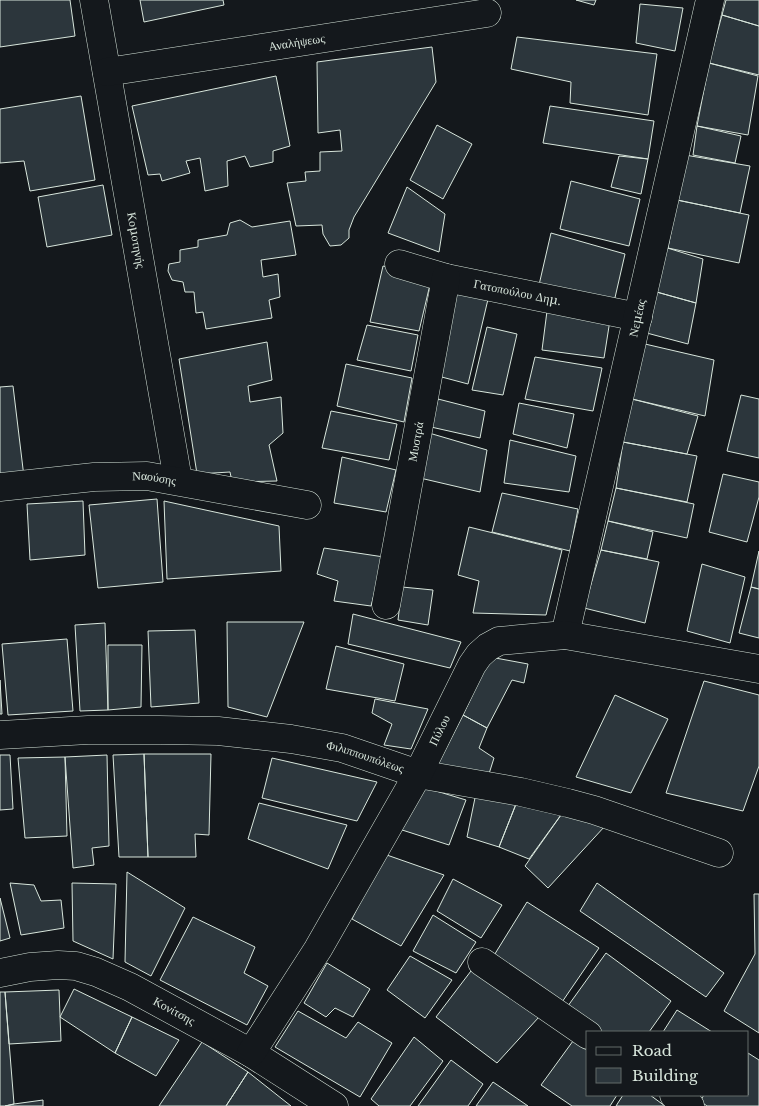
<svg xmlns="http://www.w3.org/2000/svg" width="759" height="1106" font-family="'Libre Baskerville',serif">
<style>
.building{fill:#2c363c;stroke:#d8e6dc}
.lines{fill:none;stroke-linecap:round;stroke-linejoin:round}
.street-casing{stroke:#d8e6dc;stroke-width:29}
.street{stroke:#14181c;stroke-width:28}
.labels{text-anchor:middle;stroke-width:4;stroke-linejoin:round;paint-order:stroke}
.street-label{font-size:12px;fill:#d8e6dc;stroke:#14181c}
</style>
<rect width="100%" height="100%" fill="#14181c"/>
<path class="building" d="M0 0H70L75 36 0 47Z
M140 0H223L224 5 144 22Z
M576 0H596L594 5Z
M726 0H759V26L722 15Z
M640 4 683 8 675 51 636 43Z
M722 15 759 26V75L709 63Z
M517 37 657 54 648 115 570 103 571 82 511 69Z
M432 47 436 82 354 217 349 230V238L341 245 330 246 323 234 322 225 296 226 287 183 306 181 305 172 320 171V152L342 151 340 130 318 133 317 62Z
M709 63 758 76 748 135 697 126Z
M276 76 290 146 273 151V162L250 167 245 156 227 161 228 186 205 191 200 158 186 161 190 173 162 181 160 174 148 175 132 106Z
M81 96 95 180 30 191 24 161 0 163V109Z
M550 106 654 121 648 159 543 143Z
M437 125 472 144 443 199 410 180Z
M697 126 741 136 735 163 693 155Z
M685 155 750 166 740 213 677 200Z
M619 156 648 159 641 194 611 187Z
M571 181 640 199 629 246 560 229Z
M103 185 112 235 47 247 38 197Z
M407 187 445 214 439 252 388 233Z
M677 200 749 215 739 263 668 248Z
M240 220 252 227 290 221 296 255 261 260 263 277 278 274 280 297 269 300 272 318 206 329 203 312 196 313 194 292H185L183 282 172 280 168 271 169 264 180 262V250L198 247V240L227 235 230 223Z
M551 233 625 254 614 302 539 285Z
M661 246 703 259 696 303 653 291Z
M383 266 432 276 419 331 370 322Z
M454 286 489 295 468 384 438 376Z
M653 291 696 303 688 344 643 332Z
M547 311 610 320 604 358 542 350Z
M367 325 418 335 411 371 357 360Z
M487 327 517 334 503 395 472 390Z
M267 342 272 380 248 386 250 402 281 397 283 433 269 445 277 481 232 482 230 472 197 474 179 359Z
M645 344 714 360 705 416 632 399Z
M535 357 602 368 593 411 525 399Z
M346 364 412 378 404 422 337 406Z
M13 386 24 477 0 480V387Z
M741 395 759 399V458L727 451Z
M438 399 485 411 480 438 431 427Z
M632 399 698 416 687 454 623 442Z
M519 403 574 414 567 448 513 434Z
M331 411 397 424 389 460 322 448Z
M429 433 487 450 480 492 420 478Z
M510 440 576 456 569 492 504 483Z
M623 442 697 456 687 502 616 488Z
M342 457 396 470 386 512 334 503Z
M723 474 759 482V497L747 542 709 532Z
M616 488 694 504 687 538 608 521Z
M502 493 578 509 570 551 492 532Z
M157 499 163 582 98 588 89 505Z
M83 501 85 555 30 560 27 504Z
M164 501 279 526 281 571 167 579Z
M608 521 653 532 647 559 601 550Z
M469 527 562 550 546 615 473 613 479 581 458 575Z
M324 548 384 557 371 606 334 601 338 581 317 574Z
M601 550 659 562 645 623 584 608Z
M759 551V589L751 587Z
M702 564 745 577 730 643 687 631Z
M402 587 433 590 428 625 398 620Z
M751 587 759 589V638L739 633Z
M353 614 461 642 450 668 348 644Z
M227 622H304L267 717 228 707Z
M105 623 108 710 80 711 75 625Z
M195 630 199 703 151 707 148 631Z
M67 639 73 711 8 715 2 644Z
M108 645H142L141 707 108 710Z
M336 646 404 664 395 701 326 689Z
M490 657 528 664 524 683 512 680 487 728 463 715Z
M0 680 2 714H0Z
M704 681 759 695V766L743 811 666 793Z
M615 695 668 719 631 793 576 777Z
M375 699 428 709 411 749 384 745 392 724 372 713Z
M463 715 487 728 479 748 494 758 488 777 438 764Z
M144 754 148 857H119L113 755Z
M144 754H211L209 835 195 834 196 857H148Z
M0 755H10L13 809 0 810Z
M107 755 109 846 92 848 94 865 73 868 65 757Z
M65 757 67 836 25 838 18 758Z
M272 758 377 782 357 821 262 798Z
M423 787 466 800 449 845 399 829Z
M476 793 518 799 499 847 467 837Z
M518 799 566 808 529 859 499 847Z
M259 803 347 825 328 869 248 839Z
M566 808 605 826 548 888 525 866Z
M384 854 444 875 401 946 352 919Z
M127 872 185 908 151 976 125 962Z
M453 879 502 905 481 938 437 911Z
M10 883 34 885 41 901 61 900 64 928 21 935Z
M72 883 116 884 113 959 73 941Z
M597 883 724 973 706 997 580 911Z
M754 894H759V1033L724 1011 755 954Z
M0 898 10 938 0 941Z
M527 902 599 948 560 1005 493 957Z
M433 915 476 942 456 973 413 951Z
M193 917 255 947 244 973 268 986 247 1025 160 980Z
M606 953 671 1001 649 1032H596L565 1010Z
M410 956 452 980 425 1018 387 990Z
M327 963 370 989 353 1017 335 1008 326 1017 304 1003Z
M474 967 539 1017 497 1063 436 1017Z
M74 989 132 1017 115 1053 60 1017Z
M59 990 61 1041 9 1044 5 992Z
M0 992H5L14 1104 5 1106H0Z
M677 1010 712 1032H663Z
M298 1011 346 1038 358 1022 392 1043 360 1097 275 1047Z
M132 1017 179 1040 156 1076 115 1053Z
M414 1037 443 1061 410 1106H379L371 1099Z
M573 1041 588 1051V1095H617L610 1106H572L541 1085Z
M202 1042 248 1072 226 1106H159Z
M748 1053 759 1060V1106H707L700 1101 704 1095H748Z
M451 1060 483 1084 468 1106H418Z
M248 1072 291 1106H226Z
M493 1082 528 1106H476Z
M623 1095H650L665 1106H616Z
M43 1100V1106H5L14 1104Z"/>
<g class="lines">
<g class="street-casing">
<g id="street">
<path id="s1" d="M94 0 178 480"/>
<path id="s2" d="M107 72 487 13"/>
<path id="s3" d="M399 264 446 278 638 317"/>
<path id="s4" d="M0 487 94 477 147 476 307 505"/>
<path id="s5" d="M386 605 446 278"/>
<path id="s6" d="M565 635 710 0"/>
<path id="s7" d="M0 735 88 730H160L218 731 291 739 342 748 418 774 521 792 568 803 594 810 719 853"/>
<path d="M482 962 588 1035"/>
<path id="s8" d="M0 973 30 967 58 965 76 966 96 972 130 987 251 1053 334 1106"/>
<path id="s9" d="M251 1053 318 949 418 774 472 665 479 655 488 647 499 641 565 635 759 669"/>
<path d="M674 1095 690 1106"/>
</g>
</g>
<use href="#street" class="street"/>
</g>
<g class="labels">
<g class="street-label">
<text dy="4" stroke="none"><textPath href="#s2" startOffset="192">Αναλήψεως</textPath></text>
<text dy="4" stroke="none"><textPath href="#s1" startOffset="244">Κομοτηνής</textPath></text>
<text dy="4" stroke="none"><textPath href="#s3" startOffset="122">Γατοπούλου Δημ.</textPath></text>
<text dy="4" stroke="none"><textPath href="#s6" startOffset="325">Νεμέας</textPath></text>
<text dy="4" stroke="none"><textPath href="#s5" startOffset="166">Μυστρά</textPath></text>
<text dy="4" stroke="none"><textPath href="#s4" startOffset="155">Ναούσης</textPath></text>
<text dy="4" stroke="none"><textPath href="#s9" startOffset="374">Πύλου</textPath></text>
<text dy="4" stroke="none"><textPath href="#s7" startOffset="368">Φιλιππουπόλεως</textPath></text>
<text dy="4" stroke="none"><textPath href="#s8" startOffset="185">Κονίτσης</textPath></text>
</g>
</g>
<rect x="586" y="1031" width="162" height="65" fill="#14181c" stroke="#626a69"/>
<rect x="596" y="1047" width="25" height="8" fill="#14181c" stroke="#626a69"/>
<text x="632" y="1056" font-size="15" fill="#d8e6dc">Road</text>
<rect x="596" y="1068" width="25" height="15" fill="#2c363c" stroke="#626a69"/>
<text x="632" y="1081" font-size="15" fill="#d8e6dc">Building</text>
</svg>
